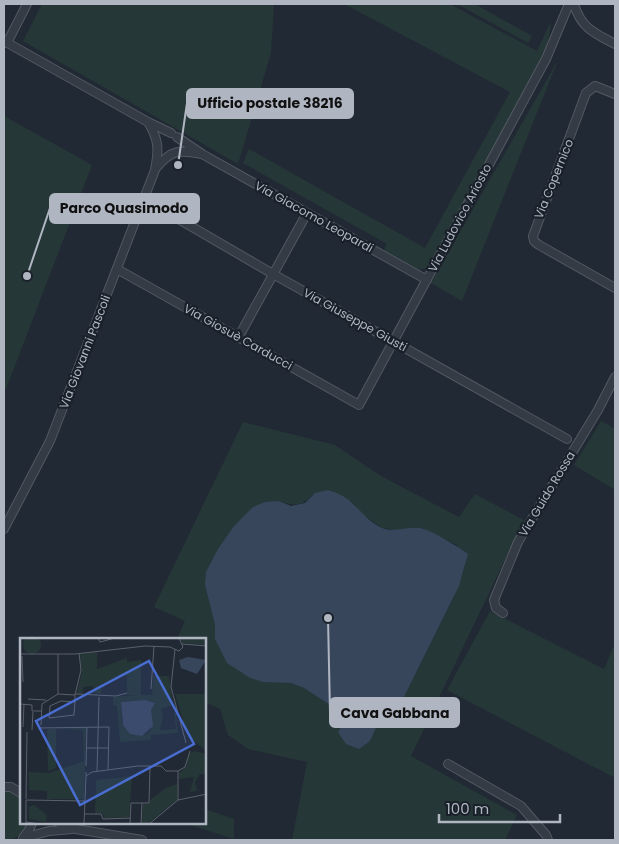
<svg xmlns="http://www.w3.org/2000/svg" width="619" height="844" font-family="Poppins,sans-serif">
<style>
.green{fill:#263737;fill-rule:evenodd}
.water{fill:#38465c}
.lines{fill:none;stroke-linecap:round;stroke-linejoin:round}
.minor-casing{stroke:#525963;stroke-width:10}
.minor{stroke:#343b45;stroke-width:8}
.labels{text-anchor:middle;stroke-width:4.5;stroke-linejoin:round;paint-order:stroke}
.street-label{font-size:12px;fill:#afb6c2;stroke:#1a2029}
.inset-road{fill:none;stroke:#5a616d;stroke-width:1}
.view{fill:#496dd1;fill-opacity:0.15;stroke:#496dd1;stroke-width:2.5}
.inset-edge{fill:none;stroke:#afb6c2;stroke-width:2.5}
.leader{fill:none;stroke:#afb6c2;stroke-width:2}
.callout-dot{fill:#afb6c2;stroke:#1a2029;stroke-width:2}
.callout{fill:#afb6c2;stroke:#afb6c2;stroke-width:2}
.callout-label{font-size:14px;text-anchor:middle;font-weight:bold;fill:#111}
</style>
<rect width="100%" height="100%" fill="#212934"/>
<path class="green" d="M42 4H274L271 53 238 164 23 41Z
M344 4H450L537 51 551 21C550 37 546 49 539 63L428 267C423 269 421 271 416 268L384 250 387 244 243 163 249 149 425 248 510 92Z
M457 4H475L532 36 528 43Z
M558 60 462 301 431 283Z
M4 116 92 165 6 389 4 388Z
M601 421 615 429V490L574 465Z
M243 422 335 445 381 476 459 517 475 494 524 520 411 756 517 815 505 840H292L307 762 248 749 228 735 220 709 205 702V639H177L185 621 154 607ZM315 493 352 502 361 513 382 528 396 530 422 528 457 545 465 567 453 599 404 697 376 728 370 741 346 721 338 710 327 702 304 688 291 683 277 682 215 639V625L205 585 234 526 244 517 279 501C296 507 302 506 315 493Z
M490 611 604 669 614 645 615 635V778L447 690Z
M4 791 12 792 21 799V823H27C24 834 15 840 4 840Z
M205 809 234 819V839L184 823H205Z"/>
<path class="water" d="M328 490C337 493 345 496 352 503 362 512 369 522 382 528 395 533 407 526 420 528 430 529 460 548 468 554L459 586 404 697 376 728 370 741 359 749 346 744 338 732 345 721 338 710 304 688 291 683 263 682 250 678 227 663 215 639V625L205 585 206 572 218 549 234 526 253 507 265 502 279 501 291 506 305 503 315 493Z"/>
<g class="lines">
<g class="minor-casing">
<path id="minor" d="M574 4C581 28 594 33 615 44
M4 41 148 122
M7 43 27 4
M615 94 595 86 586 93 533 236 534 241 539 245 615 288
M202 154 427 280
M156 168C172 149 179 150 202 154L177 137
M144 199 273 274 567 439
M117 269 359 405 546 59 569 4
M238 338 307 213
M4 529 50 441 155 170C159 149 159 140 148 122L171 133
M503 613 496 608 494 600 518 542 598 410 615 377
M448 764 521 806 546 835 548 840
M4 787H11L21 793
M59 823 76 829 142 840
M23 838 49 831 72 829
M23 838 29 830 32 823"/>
</g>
<use href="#minor" class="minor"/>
</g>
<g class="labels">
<g class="street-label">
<text transform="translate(554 179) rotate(-68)" y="4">Via Copernico</text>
<text transform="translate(314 217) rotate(29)" y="4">Via Giacomo Leopardi</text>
<text transform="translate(460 218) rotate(-62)" y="4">Via Ludovico Ariosto</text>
<text transform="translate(355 320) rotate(29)" y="4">Via Giuseppe Giusti</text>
<text transform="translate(238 337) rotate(29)" y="4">Via Giosuè Carducci</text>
<text transform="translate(85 352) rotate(-69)" y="4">Via Giovanni Pascoli</text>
<text transform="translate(547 494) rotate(-59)" y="4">Via Guido Rossa</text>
</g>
</g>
<g transform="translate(20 638)">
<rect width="186" height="186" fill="#212934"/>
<path d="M3 7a9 9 0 1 1 18 0a9 9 0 1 1-18 0ZM160 0H186V7L163 5ZM77 14V31L107 20V24L121 22V57H132L133 38H149L153 67 141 71 143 79 140 92 156 91 154 76 156 75 158 95 131 97V102L100 104 97 68 93 67V59L117 57H107V37L82 46 81 56 74 55 73 48 63 49V55L57 56 62 33 60 16ZM125 62 135 65 131 70V92L124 97 110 96 102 85 101 64ZM155 56H186V113L168 98ZM66 90 64 161H27V153L9 152V134L29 135 64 123 63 92 36 91V130L28 133 27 92 28 91ZM174 113 186 116V136H180L175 144 177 153 170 154 174 139 159 141V135L166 129 169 116ZM112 138 109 179 84 180 82 175H75L76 142ZM157 146V162L127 186H122L123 166H130V162L146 150ZM14 167 27 177 26 184 9 181V169Z" fill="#263737" fill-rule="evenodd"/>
<path d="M168 19 186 22 177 36 161 30 159 22ZM125 62 135 65 131 72 133 88 122 98 110 96 103 87 101 64Z" fill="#38465c"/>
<path class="inset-road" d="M78 0 80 4 95 0M162 6 187 8M155 11 151 49 166 105M0 16H55L125 8 150 9 159 13 163 9 159 0M2 18 3 44M131 51 134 8M38 56V16M38 56 55 57M56 56 96 58 107 55M8 61 26 62M55 64 41 63 30 68 29 80 54 77V76L55 64V57L61 32 59 15M0 66 12 67V73H22M21 87 22 66 38 56M3 89 4 66M18 90 89 89 88 131M12 92 13 74M67 110H88M66 128 67 89M77 133 79 59M158 133 165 129 170 113M66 134V138L72 134 118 128H141L146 133H158V162M6 161 7 94M65 176H81L83 181 111 180M6 184 21 186M6 186V162L65 163M64 186 66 138M110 186 111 165H129L130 128M121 186 122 165M129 186 158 162 187 156"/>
<path class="view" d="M129 23 174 106 60 167 16 83Z"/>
<rect width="186" height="186" class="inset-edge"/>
</g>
<path class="leader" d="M178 165L187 103M27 276L50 208M328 618L330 713"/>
<g class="callout-dot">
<circle cx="178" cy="165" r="5"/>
<circle cx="27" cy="276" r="5"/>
<circle cx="328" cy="618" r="5"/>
</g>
<g class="callout">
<rect x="187" y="89" width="166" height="29" rx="5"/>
<rect x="50" y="194" width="149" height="29" rx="5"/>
<rect x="330" y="698" width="129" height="29" rx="5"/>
</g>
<g class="callout-label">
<text x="270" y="108">Ufficio postale 38216</text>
<text x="124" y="213">Parco Quasimodo</text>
<text x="395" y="718">Cava Gabbana</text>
</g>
<rect width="619" height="844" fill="none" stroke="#afb6c2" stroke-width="10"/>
<path d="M439 814v8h121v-8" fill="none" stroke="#afb6c2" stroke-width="2.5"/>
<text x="446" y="814" font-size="15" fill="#afb6c2" stroke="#1a2029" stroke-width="4" paint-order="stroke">100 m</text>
</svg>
